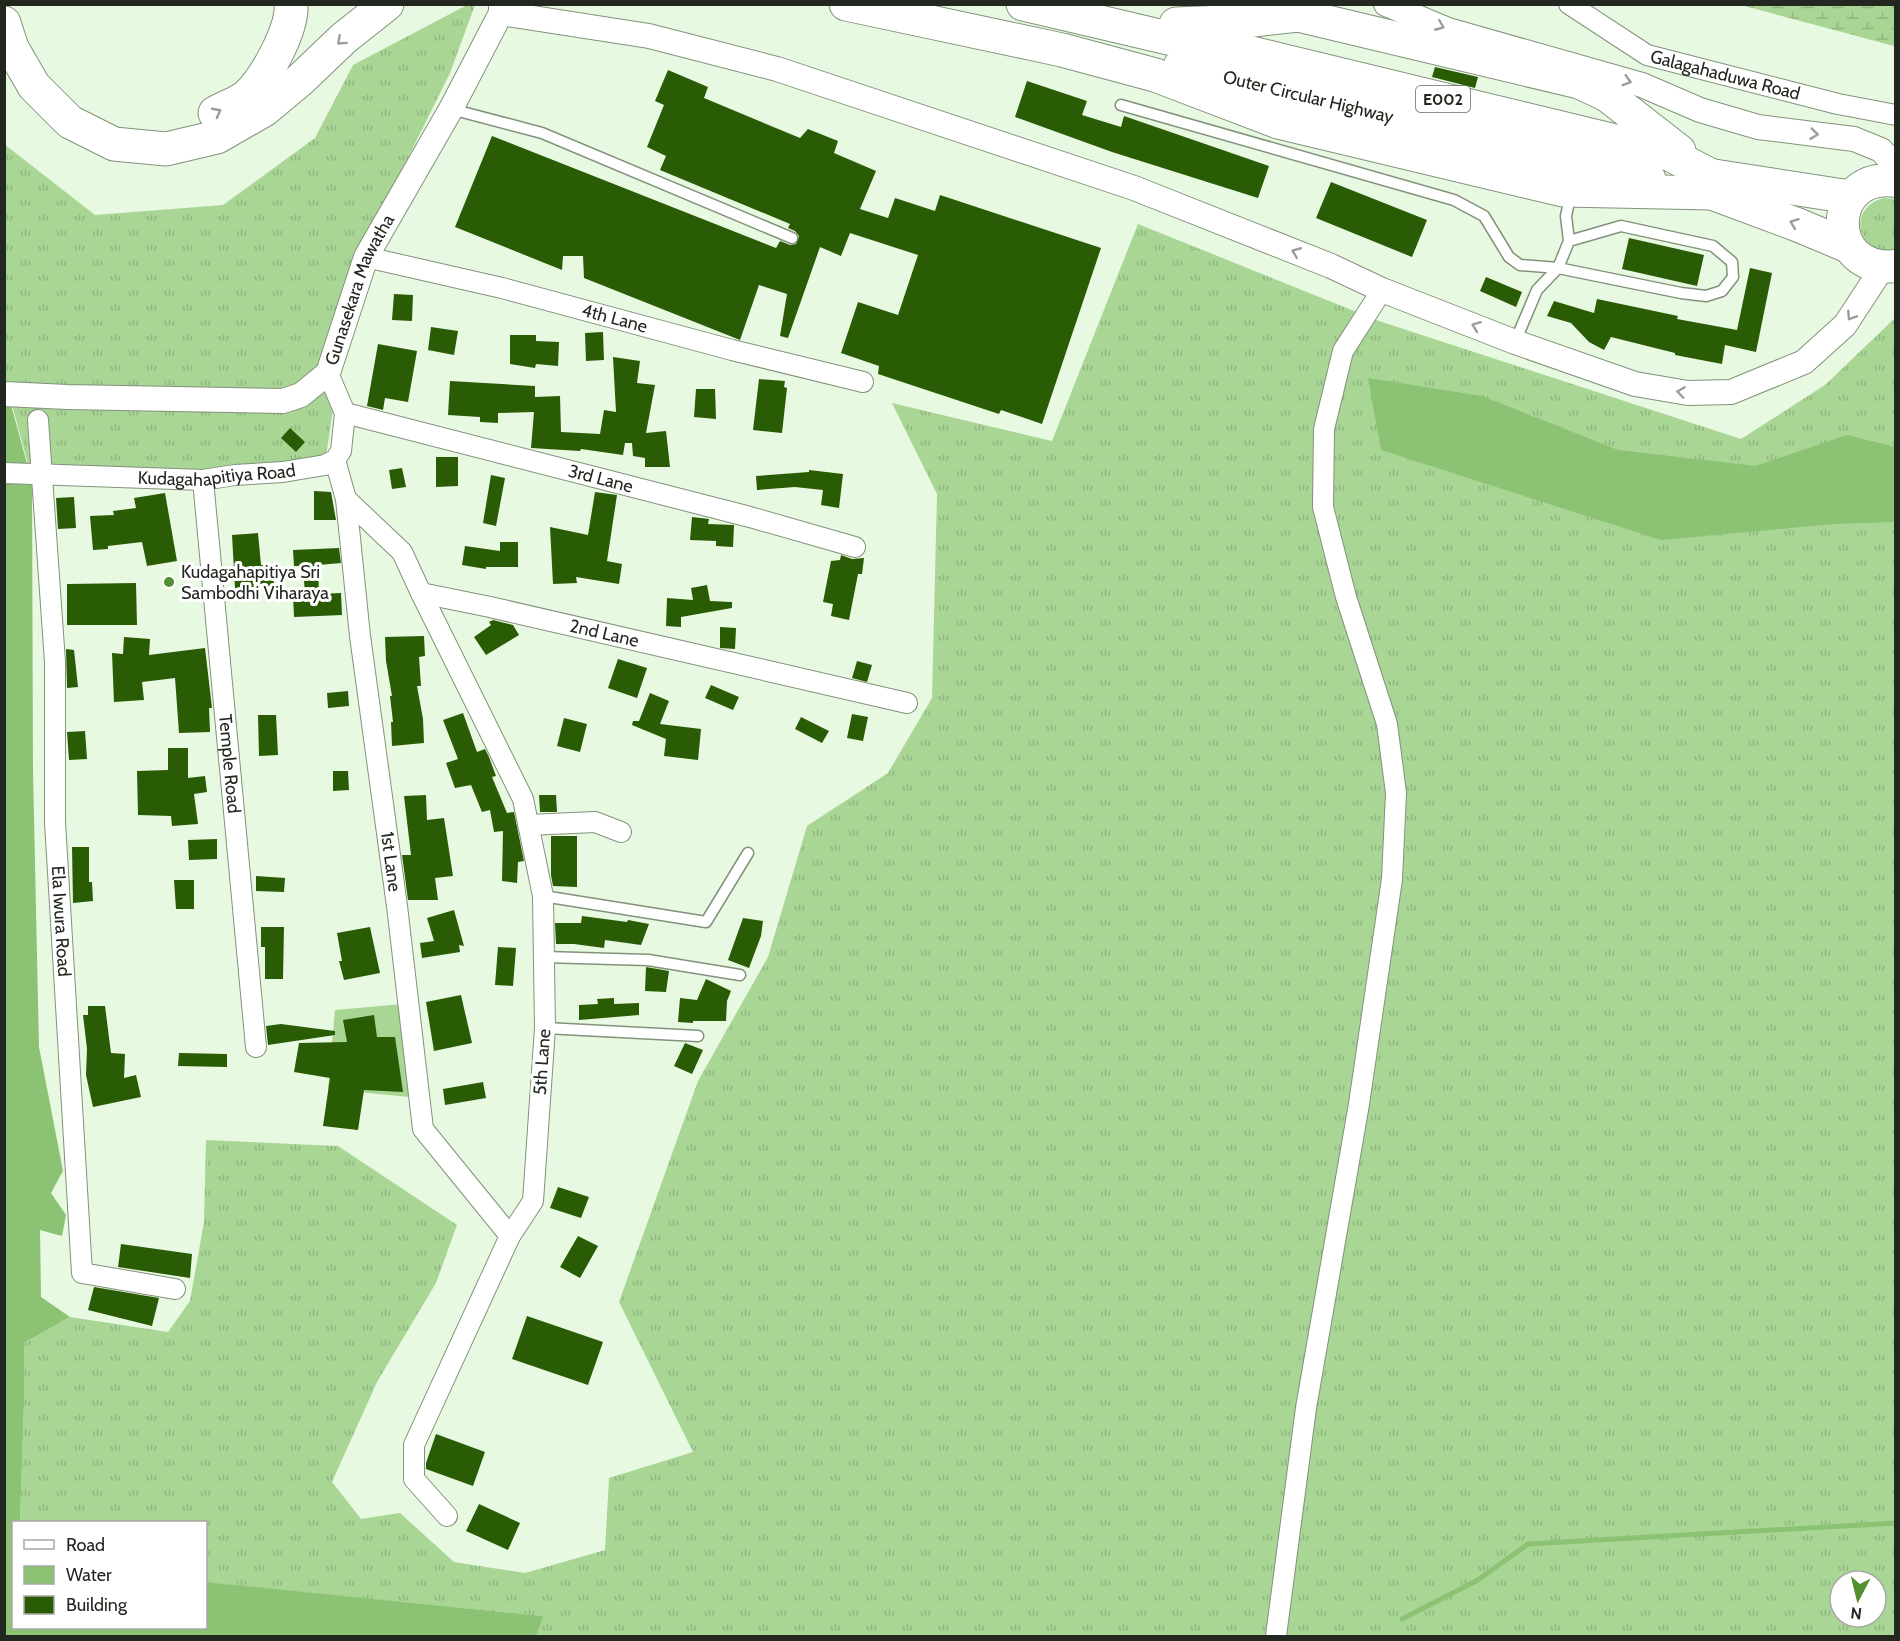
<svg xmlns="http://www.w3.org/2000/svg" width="1900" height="1641" font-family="Cabin,sans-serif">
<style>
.grass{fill:url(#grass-tufts);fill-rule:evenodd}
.wetland{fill:url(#wetland-marsh)}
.pitch{fill:#a9d595}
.water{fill:#8cc273}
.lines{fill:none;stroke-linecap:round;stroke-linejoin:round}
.stream{stroke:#8cc273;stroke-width:5}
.building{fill:#2a5b05}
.service-casing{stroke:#82927b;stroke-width:13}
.minor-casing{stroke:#82927b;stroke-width:22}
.tertiary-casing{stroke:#82927b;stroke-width:26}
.primary-casing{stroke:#82927b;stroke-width:34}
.motorway-casing{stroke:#82927b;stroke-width:35}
.service{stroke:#fff;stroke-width:10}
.minor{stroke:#fff;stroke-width:20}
.tertiary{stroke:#fff;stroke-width:24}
.primary{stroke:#fff;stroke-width:32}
.motorway{stroke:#fff;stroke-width:33}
.oneway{stroke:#9c9e9a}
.poi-dot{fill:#528f2f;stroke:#fff;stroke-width:2}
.labels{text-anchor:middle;stroke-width:6;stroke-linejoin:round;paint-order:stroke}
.shield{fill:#fff;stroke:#646862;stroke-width:1.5}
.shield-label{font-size:16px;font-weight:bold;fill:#22281f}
.street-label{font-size:18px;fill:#22281f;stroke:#fff}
.poi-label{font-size:18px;fill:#22281f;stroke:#fff;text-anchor:start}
</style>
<defs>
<pattern id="grass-tufts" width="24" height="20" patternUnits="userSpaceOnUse" patternTransform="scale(1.5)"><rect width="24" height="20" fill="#a9d595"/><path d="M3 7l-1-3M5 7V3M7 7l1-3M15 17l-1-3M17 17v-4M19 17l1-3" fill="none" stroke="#91b780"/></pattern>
<pattern id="wetland-marsh" width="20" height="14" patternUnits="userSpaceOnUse" patternTransform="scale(1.5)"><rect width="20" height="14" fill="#a9d595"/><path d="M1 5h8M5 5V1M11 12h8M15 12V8" fill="none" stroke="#91b780"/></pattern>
</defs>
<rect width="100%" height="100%" fill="#e8f9e1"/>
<path class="grass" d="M467 5H475L450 73 351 273 321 365 333 410 326 456 198 473 28 464 5 379 4 144 95 215 223 205 315 138 353 65Z
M1883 198 1895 199V250C1857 255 1846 209 1883 198Z
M1138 224 1379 321 1741 439 1825 385 1895 318V1636H536L542 1616 206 1583V1522H20L24 1403V1343L70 1317 168 1332 190 1301 204 1222 206 1140 338 1146 457 1225 436 1283 377 1382 332 1482 361 1519 400 1513 454 1562 525 1573 605 1550 609 1478 693 1452 619 1302 698 1081 768 957 807 826 888 773 932 698 937 494 892 403 1052 441ZM1840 1581H1876V1617H1840Z"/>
<path class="wetland" d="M1741 5H1895V45L1894 46Z"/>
<path class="pitch" d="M403 1004 409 1097 328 1089 335 1010Z"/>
<path class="water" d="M1368 378 1482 396 1618 450 1756 466 1847 435 1895 447V522L1834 524 1661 540 1381 450Z
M4 379 32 482 33 771 39 1047 63 1171 51 1193 66 1215 62 1236 40 1230 41 1297 70 1317 24 1343V1403L20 1522H14V1628H206V1583H213L543 1616 536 1636H200L185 1635 5 1636Z"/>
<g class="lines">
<path class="stream" d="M1402 1619 1478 1580 1528 1544 1896 1523"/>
</g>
<path class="building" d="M1435 67 1478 77 1475 88 1432 77Z
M668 70 708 87 704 98 800 138 808 129 838 141 834 153 876 171 860 209 888 218 895 198 935 211 940 195 1101 248 1042 424 1001 410 999 414 878 374 879 366 841 353 858 302 898 315 918 255 850 233 841 256 820 247 788 338 780 336 787 294 759 285 740 340 584 278 583 256H563L562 270 455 227 492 136 776 248 780 241 790 245 796 244 799 236 795 231 788 228 790 224 660 170 666 156 647 147 664 105 655 101Z
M1027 81 1087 101 1082 115 1121 127 1124 116 1269 166 1258 198 1112 152 1015 117Z
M1331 182 1427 220 1412 257 1316 218Z
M1629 238 1704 255 1697 286 1622 269Z
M1750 268 1772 273 1756 352 1725 345 1722 364 1675 355V353L1611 337 1604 350 1589 342 1571 323 1547 316 1554 301 1594 313 1597 299 1678 316 1677 319 1737 330Z
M1486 277 1522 292 1516 307 1480 291Z
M394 294 413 295 412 321 392 320Z
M431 327 458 331 454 355 428 350Z
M603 332 604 360 586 361 585 333Z
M510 335H536V341L559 342 558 366 536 364 535 368 510 364Z
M378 344 417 351 408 402 385 398 383 410 367 406Z
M613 357 640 361 637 383 655 385 646 433 666 431 670 467H645V458L633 456 632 443H625L623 455 581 449 580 451 531 448 534 412 498 413V423L480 422V417L448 415 450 381 535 386V397L560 396 561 432 600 434 604 410 616 412Z
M759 379 785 381 784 387 787 388 782 433 753 430Z
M696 389H715L716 419 694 417Z
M290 428 305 442 296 452 281 438Z
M436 457H458V486L436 487Z
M402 468 406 487 392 489 389 470Z
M809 470 843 474 839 508 821 505 823 490 795 487 757 490 756 476 809 472Z
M491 475 505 478 496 526 483 523Z
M314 491 331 492 336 520H314Z
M595 492 617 495 607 561 622 564 619 584 576 577 577 583 553 584 550 527 588 535Z
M165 493 177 561 147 566 142 542 108 546V549L93 550 90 516 114 515 113 511 136 508 134 498Z
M74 497 76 528 58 529 56 498Z
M692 517 709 519 708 524 734 525 733 547 716 546V541L690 540Z
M258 533 261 565 273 564 274 586 235 588 232 535Z
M500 542H518V567H486V569L462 565 465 546 500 551Z
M339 548 341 563 318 565 319 594 341 593 342 615 294 617 293 595H305L303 566H294L293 550Z
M841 555 852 559 864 558 862 574H858L849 620 831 616 833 604 823 602 831 561 840 560Z
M136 583 137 625H67V584Z
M707 585 710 601 732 602V608L681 617V627L666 626 667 598 693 600 691 588Z
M493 620 513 625 519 635 486 655 474 637 491 625 489 622Z
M720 627 736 628 735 649 720 648Z
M424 636 425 656 419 657 421 686H417L423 719 424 743 392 746 391 722H393L390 696H392L386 661 385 637Z
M124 637 150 639 149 655 205 648 212 708H209L210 732 179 733 175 678 142 682 144 700 114 702 112 653 123 654Z
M66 649 74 650 78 687 67 688Z
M618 659 647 668 637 698 608 688Z
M857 661 872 665 867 682 852 678Z
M711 685 739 697 733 710 705 698Z
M348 691 349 706 328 708 327 693Z
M650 693 669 701 660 724 701 729 698 760 664 756 666 739 632 725 633 721H639Z
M463 713 477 752 485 749 489 757 496 776 492 777 507 813 514 812 524 861 518 862 517 883 502 881 503 831 494 832 490 810 482 812 471 785 455 788 446 763 458 759 443 720Z
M852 714 868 717 863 741 847 738Z
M258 715H276L278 755 259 756Z
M801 717 829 731 822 743 795 729Z
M564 718 587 724 580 752 557 746Z
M85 731 87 759 69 760 67 732Z
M168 748H188V778L205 776 207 792 194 794 198 824 172 826 171 816 138 815 137 771 168 770Z
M333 771H348L349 790 333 791Z
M426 795 427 820 444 818 453 876 435 878 438 900H408L402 855H411L404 796Z
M539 795H556L557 812H540Z
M551 836H577V887L553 886 551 875Z
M217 839V859L189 860 188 840Z
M72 847H89V882H92L93 901 73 903Z
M256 876 285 878 284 892 256 891Z
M174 880H194V909H176Z
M454 910 464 946 459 945 460 952 422 958 420 943 434 941 427 918Z
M582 916 627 922 628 920 649 924 641 945 605 940 604 948 574 944H556L555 923H581Z
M743 918 763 921 761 936 749 968 728 960Z
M261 927H284L283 979H265V947H261Z
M370 927 380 973 344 980 339 961H342L337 933Z
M498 947 516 948 513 986 495 985Z
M646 967 669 971 666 992 645 991Z
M706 979 731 991 727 1001 726 1021H693V1023L678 1022 680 998 697 1000Z
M461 995 472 1043 434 1051 426 1002Z
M614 998V1004L639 1003V1015L579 1020V1005L598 1004 597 999Z
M88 1006H105L111 1053 125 1054 124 1078 136 1075 141 1097 93 1107 86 1075 87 1049 83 1015H88Z
M374 1015 377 1037H395L403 1092 364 1090 358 1130 323 1126 330 1078 294 1072 299 1043 347 1042 343 1020Z
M281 1024 335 1031V1035L268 1045 266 1026Z
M685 1043 703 1050 692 1074 674 1066Z
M179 1053 227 1054V1067L178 1066Z
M483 1082 486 1098 445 1105 443 1089Z
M558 1187 589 1197 581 1218 550 1208Z
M578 1236 598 1246 580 1278 560 1267Z
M121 1244 192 1254 190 1278 118 1267Z
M94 1287 159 1298 152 1326 88 1310Z
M527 1316 603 1342 588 1385 512 1359Z
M436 1434 485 1452 473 1486 426 1469V1463Z
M479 1504 520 1523 508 1550 466 1531Z"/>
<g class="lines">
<g class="service-casing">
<path id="service" d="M1121 105 1454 200 1484 216 1509 257 1520 265 1558 268 1681 293 1706 296 1722 291 1733 277 1732 262 1713 246 1621 226 1569 241
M451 109 542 133 792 238
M1515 342 1537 290 1558 268 1569 241 1566 216 1571 193
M543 896 706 922 748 853
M544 957 648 960 740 975
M545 1028 698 1036"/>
</g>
<g class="minor-casing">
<g id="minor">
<path id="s1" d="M1569 4 1647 55 1838 104 1896 115"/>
<path id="s2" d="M366 257 502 288 732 350 863 382"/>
<path id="s3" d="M345 413 750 517 855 547"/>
<path id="s4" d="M38 420 55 662V822L82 1273 175 1289"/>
<path id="s5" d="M335 460 346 499 360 636 397 906 423 1129 510 1236"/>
<path id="s6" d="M4 473 203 480 235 475 283 472 325 465 335 460 341 451 345 413 328 373"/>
<path id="s7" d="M203 480 256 1047"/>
<path id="s8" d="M346 499 402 552 421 593 490 607 907 703"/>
<path d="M421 593 523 799 543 896 545 1028 533 1201 510 1236 414 1445V1479L447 1516"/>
<path d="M528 825 595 822 621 832"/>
<path d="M1276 1636 1306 1408 1359 1104 1392 879 1396 793 1387 724 1346 597 1323 507 1324 429 1343 351 1382 290"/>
</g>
</g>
<g class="tertiary-casing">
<g id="tertiary">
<path d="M1386 4 1448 30 1642 85 1700 110 1758 127 1854 139 1881 150 1894 164 1896 172"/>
<path d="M501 13 649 36 777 69 1134 188 1331 266 1382 290 1515 342 1635 384 1688 393 1731 392 1804 362 1845 325 1883 267"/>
<path id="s9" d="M4 394 67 397 283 401 301 395 328 373 366 257 451 109 501 13V4"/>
</g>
</g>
<g class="primary-casing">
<path id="primary" d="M1896 181C1826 171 1824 274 1896 266"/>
</g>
<g class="motorway-casing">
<g id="motorway">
<path d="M846 4 1062 50 1155 75 1278 122 1563 190 1712 193"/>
<path d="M1023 4 1168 38 1206 42 1669 154 1714 177"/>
<path d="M4 23 12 48 34 86 70 122 114 144 166 149 217 137 264 110 300 80 344 38 387 4"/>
<path d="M1176 24 1246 21 1298 15 1579 82 1607 95 1679 151"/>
<path id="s10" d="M1180 66 1649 179"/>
<path d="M215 113C225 107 239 103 248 95 266 78 293 29 291 4"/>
<path d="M1701 174 1850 197"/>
<path d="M1692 191 1712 193 1798 225 1848 246"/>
</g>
</g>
<use href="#service" class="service"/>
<use href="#minor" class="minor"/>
<use href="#tertiary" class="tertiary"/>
<use href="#primary" class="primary"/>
<use href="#motorway" class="motorway"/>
</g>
<defs><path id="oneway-chevron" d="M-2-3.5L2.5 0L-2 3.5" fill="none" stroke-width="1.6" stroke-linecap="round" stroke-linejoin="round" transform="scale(1.5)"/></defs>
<g class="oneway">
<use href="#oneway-chevron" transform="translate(1440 26) rotate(22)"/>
<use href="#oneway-chevron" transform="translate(341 41) rotate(138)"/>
<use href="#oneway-chevron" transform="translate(1627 81) rotate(16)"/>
<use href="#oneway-chevron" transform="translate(217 112) rotate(-28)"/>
<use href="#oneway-chevron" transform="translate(1814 134) rotate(7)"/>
<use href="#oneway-chevron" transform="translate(1794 223) rotate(-159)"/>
<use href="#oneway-chevron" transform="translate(1296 252) rotate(-158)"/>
<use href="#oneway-chevron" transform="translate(1851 316) rotate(123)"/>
<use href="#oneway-chevron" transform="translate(1476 326) rotate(-159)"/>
<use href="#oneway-chevron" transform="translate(1681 392) rotate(-172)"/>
</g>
<circle class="poi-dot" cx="169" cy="582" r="6"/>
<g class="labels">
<rect class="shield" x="1416" y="86" width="54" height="26" rx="4.5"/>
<g class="shield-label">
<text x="1443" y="105">E002</text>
</g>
<g class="street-label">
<text dy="6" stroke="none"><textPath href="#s1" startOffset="174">Galagahaduwa Road</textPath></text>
<text dy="6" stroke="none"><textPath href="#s10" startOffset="132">Outer Circular Highway</textPath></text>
<text dy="6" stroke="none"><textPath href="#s9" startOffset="422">Gunasekara Mawatha</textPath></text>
<text dy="6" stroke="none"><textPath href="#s2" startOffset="256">4th Lane</textPath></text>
<text dy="6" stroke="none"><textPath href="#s6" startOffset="213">Kudagahapitiya Road</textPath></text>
<text dy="6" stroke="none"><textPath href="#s3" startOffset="264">3rd Lane</textPath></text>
<text dy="6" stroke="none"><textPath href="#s8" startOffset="310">2nd Lane</textPath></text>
<text dy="6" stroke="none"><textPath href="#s7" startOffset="285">Temple Road</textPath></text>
<text dy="6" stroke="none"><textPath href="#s5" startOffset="406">1st Lane</textPath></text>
<text dy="6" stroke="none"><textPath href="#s4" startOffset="502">Ela Iwura Road</textPath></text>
<text transform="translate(542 1062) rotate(-86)" y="6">5th Lane</text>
</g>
<g class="poi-label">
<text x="181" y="578">Kudagahapitiya Sri<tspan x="181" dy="21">Sambodhi Viharaya</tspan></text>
</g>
</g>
<rect width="1900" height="1641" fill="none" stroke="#22281f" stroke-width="12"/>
<rect x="12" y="1521" width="195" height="108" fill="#ffffff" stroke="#a7a9a5" stroke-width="1.5"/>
<rect x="24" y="1540" width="30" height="9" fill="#ffffff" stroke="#a7a9a5" stroke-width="1.5"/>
<text x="66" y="1551" font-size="18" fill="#22281f">Road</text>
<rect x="24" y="1566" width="30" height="18" fill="#8cc273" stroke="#a7a9a5" stroke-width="1.5"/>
<text x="66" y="1581" font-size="18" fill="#22281f">Water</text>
<rect x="24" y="1596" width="30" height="18" fill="#2a5b05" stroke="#a7a9a5" stroke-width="1.5"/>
<text x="66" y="1611" font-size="18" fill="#22281f">Building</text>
<g transform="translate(1858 1599) rotate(187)"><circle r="28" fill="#ffffff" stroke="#a7a9a5" stroke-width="1.5"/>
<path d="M0-4.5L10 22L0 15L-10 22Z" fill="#528f2f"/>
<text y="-9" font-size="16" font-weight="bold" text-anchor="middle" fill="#22281f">N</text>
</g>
</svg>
